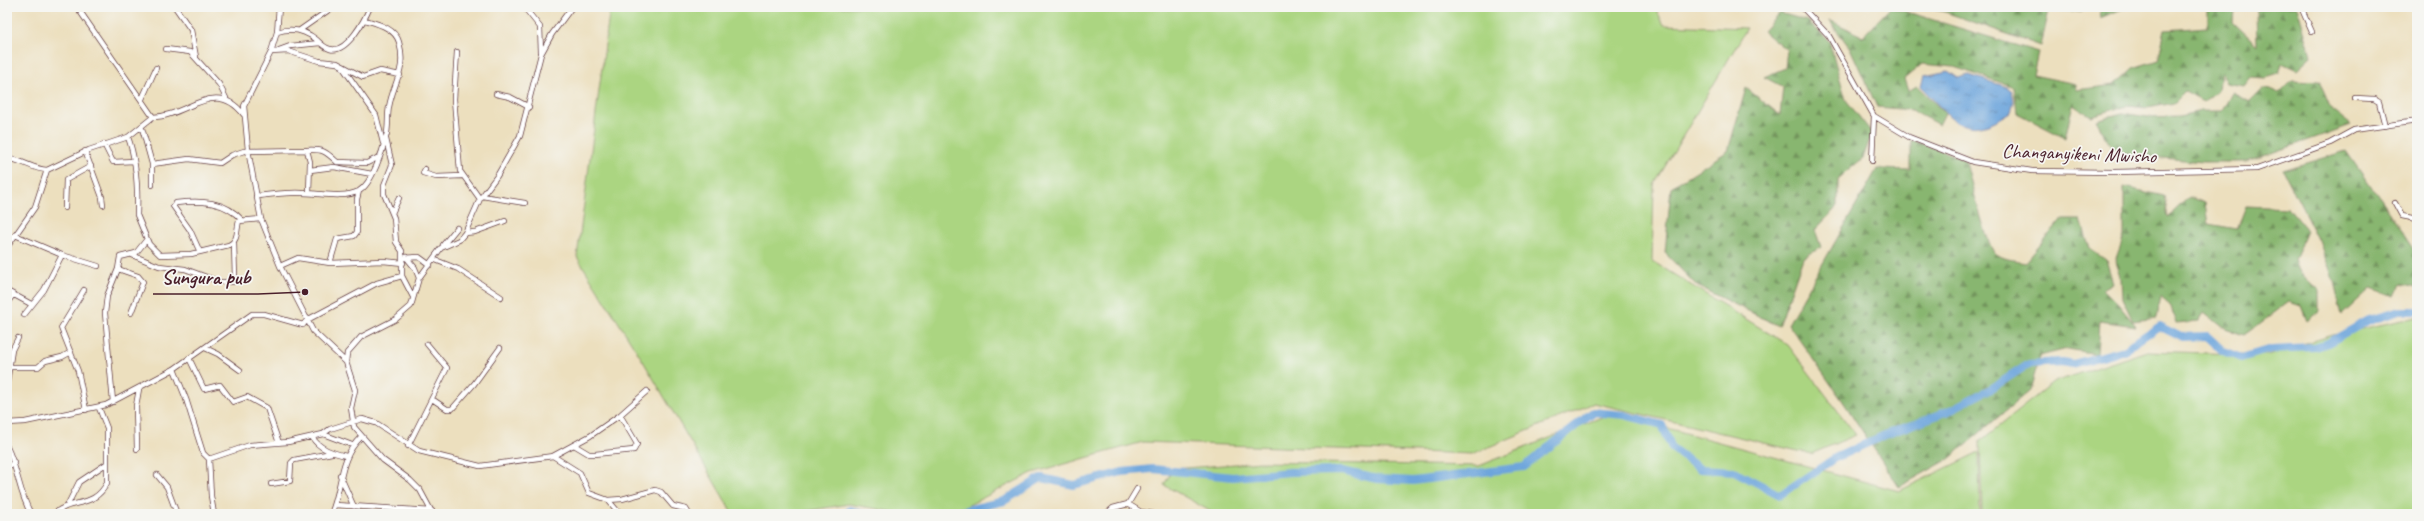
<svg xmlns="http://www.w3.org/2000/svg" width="2424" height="521" font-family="Caveat,sans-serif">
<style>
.green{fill:#abd581;stroke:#7a7a56}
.forest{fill:url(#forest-firs);stroke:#696a4d}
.water{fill:url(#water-ripples);stroke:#5c6284}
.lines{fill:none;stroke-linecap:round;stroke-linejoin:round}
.river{stroke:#6da5dc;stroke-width:8}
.minor-casing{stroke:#623c41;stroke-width:6}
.minor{stroke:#fff;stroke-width:4.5}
.labels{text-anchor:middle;stroke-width:3.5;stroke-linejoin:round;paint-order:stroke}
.street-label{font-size:20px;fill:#4a1f2b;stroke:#f6f6f2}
.leader{fill:none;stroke:#4a1f2b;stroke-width:1.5}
.callout-dot{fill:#4a1f2b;stroke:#f6f6f2;stroke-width:1.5}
.callout-label{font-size:21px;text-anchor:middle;font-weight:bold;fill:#4a1f2b;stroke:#f6f6f2;stroke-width:3.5;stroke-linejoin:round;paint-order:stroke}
</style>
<defs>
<pattern id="forest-firs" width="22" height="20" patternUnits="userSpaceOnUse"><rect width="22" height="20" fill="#88b66f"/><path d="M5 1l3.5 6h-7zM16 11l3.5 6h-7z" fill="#71935b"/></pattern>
<pattern id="water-ripples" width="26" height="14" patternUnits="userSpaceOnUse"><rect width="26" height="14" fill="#6da5dc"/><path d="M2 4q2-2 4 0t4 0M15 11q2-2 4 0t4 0" fill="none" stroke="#5c86b3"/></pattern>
</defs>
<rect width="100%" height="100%" fill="#f6f6f2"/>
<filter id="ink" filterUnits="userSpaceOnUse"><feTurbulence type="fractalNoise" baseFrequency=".025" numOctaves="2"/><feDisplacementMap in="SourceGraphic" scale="8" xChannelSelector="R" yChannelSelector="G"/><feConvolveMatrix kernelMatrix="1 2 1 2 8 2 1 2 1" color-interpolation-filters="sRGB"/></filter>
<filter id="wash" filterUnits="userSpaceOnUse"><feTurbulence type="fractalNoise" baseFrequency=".012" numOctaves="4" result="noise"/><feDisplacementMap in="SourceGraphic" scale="16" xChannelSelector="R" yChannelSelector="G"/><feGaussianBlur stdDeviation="0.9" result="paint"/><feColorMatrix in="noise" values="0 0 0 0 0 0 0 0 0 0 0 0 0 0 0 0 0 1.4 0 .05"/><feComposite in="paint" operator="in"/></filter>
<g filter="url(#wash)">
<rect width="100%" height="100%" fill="#ecdfbe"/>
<path class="green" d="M610 7H1655L1664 25 1747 28 1654 185 1652 261 1788 345 1856 435 1811 454 1594 403 1472 454 1143 442 1032 473 951 514H905L849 504 789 514H733L643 361 577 257Z
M2417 317V514H1982L1980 441 2054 382 2147 351 2267 355 2333 335Z
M1612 413 1899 491 1979 452 1980 514H1215L1164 485 1173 469 1261 462 1479 466Z"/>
<path class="forest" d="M1891 7 2038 52 2033 75 2076 84V90L2115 85 2133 68 2158 60 2165 30 2208 27V7L2234 9 2233 22 2257 45 2256 10 2253 7H2297L2312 56 2297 70 2282 63 2279 74 2266 78 2250 77 2243 86 2226 83 2220 71 2218 90 2203 102 2185 92 2174 103 2148 108 2127 106 2091 116 2073 104 2065 138 2017 113 2014 87 1954 67 1922 64 1904 79 1908 91 1917 86 1945 113 1939 125 1911 110 1877 107 1850 48 1829 20 1863 36Z
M1923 7H2082V12L2049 10 2041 46 1945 12Z
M2099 7H2127L2100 18Z
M1780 13 1808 21 1829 41 1846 100 1872 133 1863 158 1838 179V206L1815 230 1821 247 1803 258 1779 326 1697 286 1665 253 1671 187 1728 151 1746 88 1780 115 1783 87 1764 77 1785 68 1787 50 1763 31Z
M2292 80 2319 81 2331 109 2351 125 2247 162H2203L2115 153 2096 120 2122 113 2148 117 2179 116 2201 111H2222L2232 93 2250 102 2265 87 2279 93Z
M1911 140 1965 159C1969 174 1987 245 1994 252 2003 260 2015 260 2026 262L2061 220H2081L2090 249 2106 260 2113 283 2103 289 2118 304 2136 326 2099 321 2097 354 2067 349 2040 356 2030 390 1949 459 1899 487 1842 400 1788 324 1877 169 1911 170Z
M2346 151 2417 253V287L2401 283 2395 296 2371 288 2342 315 2334 282 2319 241 2283 170Z
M2124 187 2164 196 2168 217 2189 197 2205 203 2208 224 2237 229 2246 206 2288 208 2307 231 2295 259C2299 273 2305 282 2319 288V311L2307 321 2301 306 2289 302 2244 335 2223 328 2204 313 2199 321 2176 323 2171 307 2161 295 2157 318 2133 321 2122 298 2121 279 2115 261 2124 236Z"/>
<path class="water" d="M1948 71 1958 78 1969 75 2007 87 2012 91 2014 102 2011 112C1963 143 1954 120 1921 87L1924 76Z"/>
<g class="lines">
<path class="river" d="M847 514 850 510 862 514
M958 514 959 512 1004 501 1041 478 1074 485 1122 472 1153 469 1233 477 1290 472 1342 471 1377 479 1413 481 1524 467 1593 412 1624 415 1662 425 1672 448 1700 469 1734 471 1780 495 1835 458 1885 435 1946 412 1992 388 2029 364 2062 362 2073 364 2124 350 2159 326 2181 337 2207 336 2223 351 2241 358 2271 349 2315 347 2328 343 2369 320 2400 311H2417"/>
</g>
</g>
<g filter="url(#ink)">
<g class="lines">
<g class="minor-casing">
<path id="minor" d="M77 7 153 117C187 117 215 77 244 115
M175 7 191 30 196 57
M279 7 277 32 271 52 244 106 248 150 261 219 280 266 313 331 346 362 355 390 351 408 354 427 383 460 410 480 420 490 433 514
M524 7 540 27 541 52
M1802 7 1829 36 1874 116 1909 137 1973 162 2032 171 2115 172 2257 169 2330 143 2354 130 2417 121
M2301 7 2312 32
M300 30 333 7
M277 32C292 27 305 30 317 40 321 44 325 48 330 49 347 54 365 19 370 7
M166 49 190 52 219 84 226 98
M279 50 290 46 320 43
M271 52 288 51 319 61 337 63 363 77 380 71 400 75
M457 52 454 99 460 171 480 199
M341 65 376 115 383 143
M496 94 510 97 529 107
M2355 98 2374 99 2379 102 2385 126
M142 99 156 68
M142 128 152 164V185
M128 137C137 162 138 190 137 215L149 244 160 255 191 254 229 245C239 240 236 231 239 221L261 219
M386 139 392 165 384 185V194L394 218 396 242 402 251V276L413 297
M104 144 113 162 134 161
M307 150C324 149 326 152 337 162L367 163 379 157
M85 151 102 197 103 205
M7 159C22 159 31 169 47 170
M1872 161 1874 116
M152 164 189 159 220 163 232 155 244 151 307 150 310 162 309 193
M425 169 423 173 436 177 462 176
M310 170 334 167 372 174
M256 196C271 195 286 192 302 193 319 193 343 199 359 191 372 184 383 150 386 137 389 128 387 117 389 107 393 83 407 70 399 42 395 28 378 24 365 20
M482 196 525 203
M2395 203 2402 216 2417 219
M65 208 66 180 91 166
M392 213 399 198
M465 233 475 232 505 221
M15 235 62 255 98 266
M443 245 457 228
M7 247 35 207 47 170 89 150 128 137 153 117
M199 250 190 230 173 206 176 203C201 200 225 201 242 220
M132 255 159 266 185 269 220 282H233L235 278 234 243
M406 257 415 268 419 278
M402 258 419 257 430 265
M433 259 458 269 501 297
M330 263 383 261 403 263
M280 266 298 258 330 263 337 239 354 236 357 232V199L359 191
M118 269 138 276 143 282 131 313
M84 290 61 328 78 371 86 410
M7 291 31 304
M7 303 13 295
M24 315 44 290 62 255
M205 348 218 354 240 370
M189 358 204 389 220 385 233 402 247 397 267 408 279 443
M346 362 347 353 361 337 396 319 411 306 419 278 441 248 459 240 465 233 480 199 497 176 520 136 541 54 552 34 572 7
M10 367H38L45 361 62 357 71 352
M174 369 186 399 203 453 209 459 250 445 288 442 323 434 330 429 362 419 376 423 419 451 480 466 553 456 590 436 620 415 647 391
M7 382 12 350 18 338
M432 399 447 409H452L474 384 500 348
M113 402 105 313 107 296 118 269 120 257 136 253 147 239
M7 423 25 422 106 405 174 369 252 314H264L303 325 307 320 377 283 402 276
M323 434 352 445
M312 437C319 449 333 453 346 456
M574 445 589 454H595L634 450 637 444 620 415
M408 446 447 368 427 344
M7 447C18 469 19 493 31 514
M137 449 136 406 139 389
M553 456 580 473 589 493 608 500 620 514
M209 459 211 496 214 514
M7 468 14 462
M157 475 167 487 177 514
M340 475 354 507
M271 484 290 481 291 463 294 460 332 453
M608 500 622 499 655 490 661 492 673 506 686 509 689 514
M68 504 79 482 106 464
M1128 504 1141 512 1154 514
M335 505 432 511
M54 514C71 498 94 509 107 483V428L99 408
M90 514 94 513
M331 514C343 487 338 459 361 437
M1106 514 1113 508 1128 504 1137 489"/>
</g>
<use href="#minor" class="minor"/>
</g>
</g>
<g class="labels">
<g class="street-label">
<text transform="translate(2079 153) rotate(2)" y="7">Changanyikeni Mwisho</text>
</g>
</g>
<path class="leader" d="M305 292L258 294H153"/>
<circle class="callout-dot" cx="305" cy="292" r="4"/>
<g class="callout-label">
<text x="206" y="284">Sungura pub</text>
</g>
<rect width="2424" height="521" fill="none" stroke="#f6f6f2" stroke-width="24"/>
</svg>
